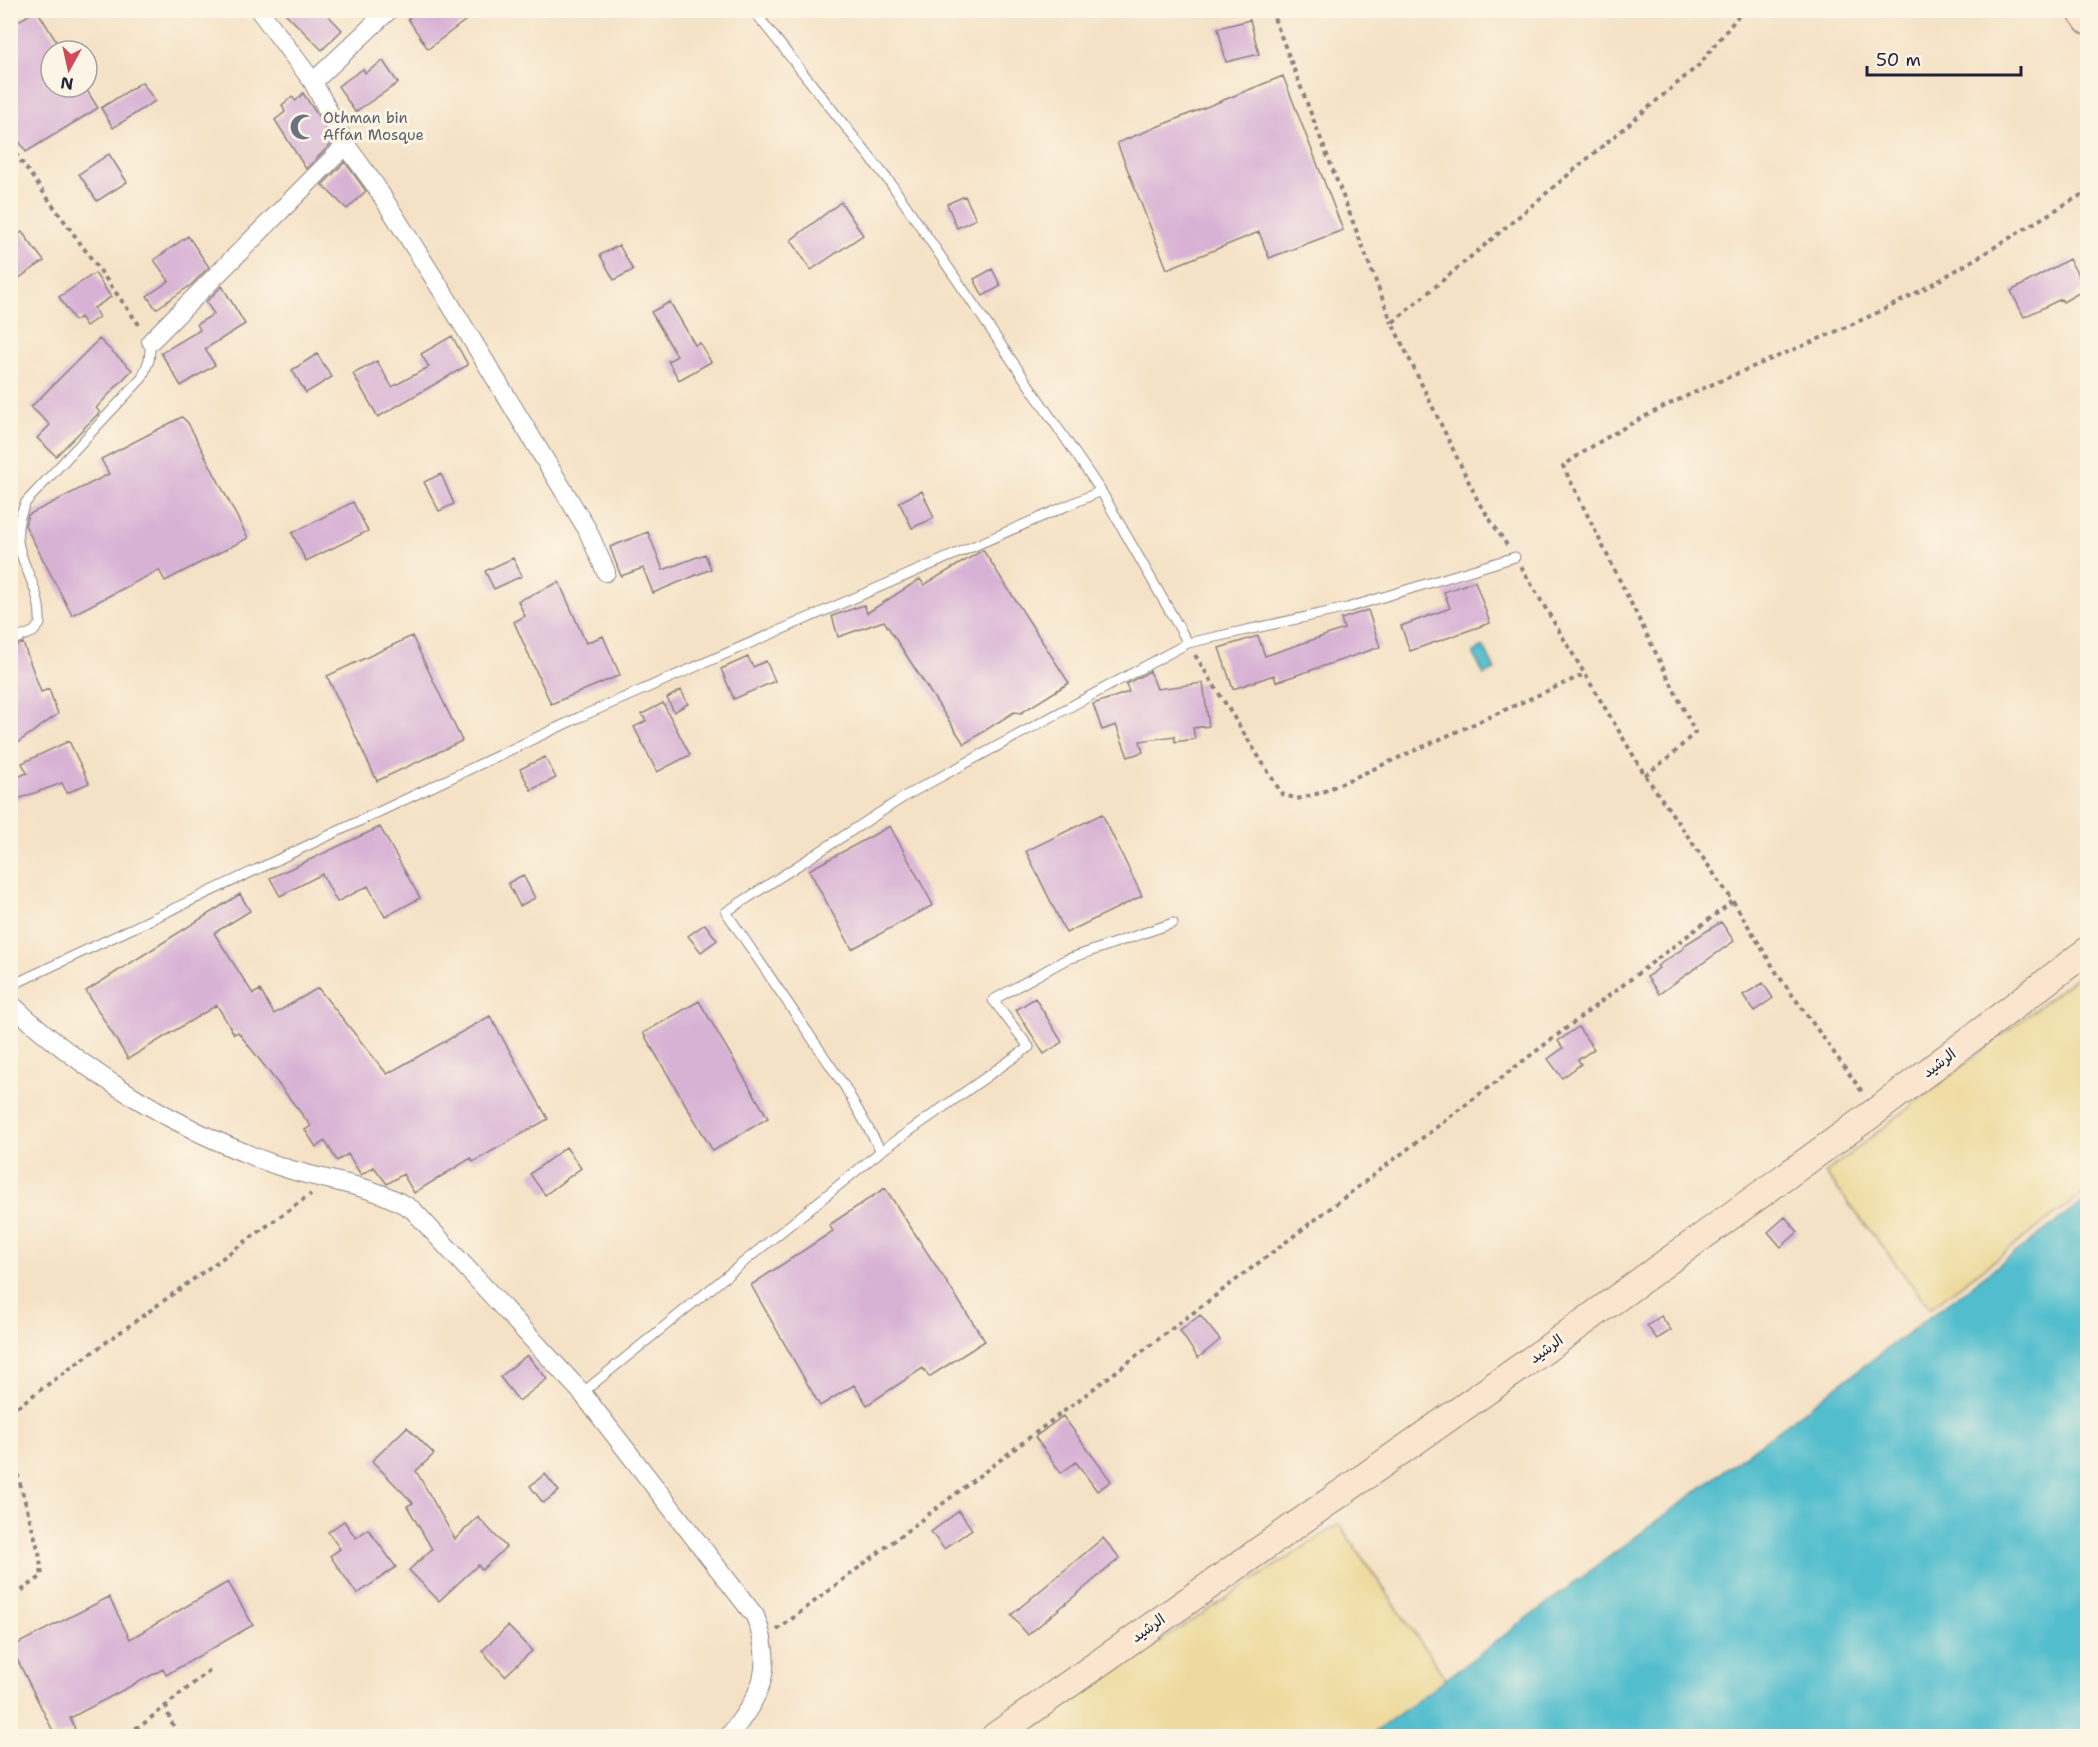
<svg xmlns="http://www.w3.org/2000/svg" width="2098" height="1747" font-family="'Shantell Sans','Playpen Sans Arabic',sans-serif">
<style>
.sand{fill:#eeda9e;stroke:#887e6c;stroke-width:1.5}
.water{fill:#51bdcd;stroke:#3a7084;stroke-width:1.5}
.building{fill:#d8b2d5}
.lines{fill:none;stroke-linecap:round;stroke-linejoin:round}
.lane-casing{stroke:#8c8280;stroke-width:11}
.street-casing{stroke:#8c8280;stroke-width:20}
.secondary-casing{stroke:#8c8280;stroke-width:29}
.path{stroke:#8c8280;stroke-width:4;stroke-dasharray:4.5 4.5;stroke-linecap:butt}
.lane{stroke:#fff;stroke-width:9}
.street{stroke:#fff;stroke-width:18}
.secondary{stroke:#fbe5cf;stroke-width:27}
.labels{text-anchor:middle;stroke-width:6;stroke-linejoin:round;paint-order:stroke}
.worship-label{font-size:15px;fill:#5b616d;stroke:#fcf5e5;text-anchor:start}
.street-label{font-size:15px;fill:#22223b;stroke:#fcf5e5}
</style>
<rect width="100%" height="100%" fill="#fcf5e5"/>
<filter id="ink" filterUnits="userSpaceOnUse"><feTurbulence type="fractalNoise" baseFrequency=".0167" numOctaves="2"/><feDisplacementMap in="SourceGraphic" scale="12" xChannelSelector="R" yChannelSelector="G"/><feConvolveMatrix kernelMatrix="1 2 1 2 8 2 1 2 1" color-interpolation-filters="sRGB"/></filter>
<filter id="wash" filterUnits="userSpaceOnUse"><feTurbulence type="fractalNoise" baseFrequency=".008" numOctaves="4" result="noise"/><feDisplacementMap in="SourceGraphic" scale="24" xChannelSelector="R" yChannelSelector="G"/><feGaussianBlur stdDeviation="1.35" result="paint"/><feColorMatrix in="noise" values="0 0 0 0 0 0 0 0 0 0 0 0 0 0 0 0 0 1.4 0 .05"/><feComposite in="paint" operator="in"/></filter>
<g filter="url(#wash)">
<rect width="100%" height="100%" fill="#f5e2c6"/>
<path class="sand" d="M2087 969V1191L1930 1308 1825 1173Z
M1339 1524 1455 1692 1396 1736H1023L1127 1663Z"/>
<path class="water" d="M1484 647 1495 670 1484 675 1473 652Z
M2087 1199V1736H1370Z"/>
<g id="blocks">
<path class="building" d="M37 10 62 51H51V87H85L98 108 26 152 10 127V26Z
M282 10H323L342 30 322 50Z
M421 10H479L428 49 408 19Z
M1250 20 1259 54 1226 62 1218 28Z
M383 61 398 83 355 112 338 86 363 69 365 73Z
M1283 76 1343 230 1269 258 1259 232 1167 269 1117 143Z
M142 82 155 101 113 128 101 108Z
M303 93 318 116 329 136 326 138 331 144 306 169 275 120 285 112 282 105 292 97 296 101Z
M109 154 127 182 97 201 79 174Z
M345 162 366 191 347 209 322 185Z
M965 196 976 219 957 228 947 204Z
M841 202 863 235 811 270 791 240Z
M22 232 44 261 10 284V240Z
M188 236 209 267 191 285 156 309 147 296 169 281 154 260Z
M619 245 633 270 614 280 600 255Z
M2069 259 2086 289 2063 302 2061 299 2024 317 2011 291Z
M992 269 1001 286 983 296 974 279Z
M95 273 111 297 94 308 99 317 86 326 80 317 75 321 59 297Z
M222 286 245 324 205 349 215 365 181 386 161 353 200 330 197 324 214 314 206 302Z
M670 302 695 345 700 343 711 362 679 380 668 361 677 356 651 312Z
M452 336 468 365 378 417 353 374 377 361 392 387 429 367 421 354Z
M99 339 132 370 96 408 100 412 56 456 37 438 50 425 31 407Z
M317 354 332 377 306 393 292 370Z
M182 417 188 423 248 538 165 581 159 570 72 615 25 525 28 515 109 474 101 459Z
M441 474 454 504 439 511 424 482Z
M922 491 934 518 912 528 899 502Z
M353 502 368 531 306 561 292 533Z
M648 532 663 570 705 554 711 569 653 593 643 568 621 576 610 547Z
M983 550 1069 683 1021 713 1014 712 964 744 884 621 838 637 832 616 864 605 867 613 920 579 924 585Z
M513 558 522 576 494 589 485 571Z
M1475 581 1490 623 1410 651 1401 626 1450 608 1444 592Z
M559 582 586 643 603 636 620 675 551 704 514 622 525 616 518 601Z
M1368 610 1380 647 1276 682 1274 675 1233 689 1219 648 1258 636 1265 656 1344 629 1341 619Z
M412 636 462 741 377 781 327 676Z
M23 643 41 692 49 689 58 714 10 748V648Z
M748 657 753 667 766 661 775 681 734 699 721 669Z
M1150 671 1157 689 1203 683 1209 726 1193 728 1195 739 1175 742 1174 736 1140 741 1143 752 1128 757 1116 725 1102 730 1093 704 1129 692 1126 684Z
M681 690 688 704 674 712 667 698Z
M663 703 690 755 657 772 634 727 646 721 642 714Z
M69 741 89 783 67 793 62 783 10 802V780L27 773 22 763Z
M545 757 556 778 531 790 520 769Z
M1102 814 1142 896 1066 933 1026 851Z
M890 826 933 905 852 949 809 870Z
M380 827 420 898 385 917 368 886 337 902 322 874 280 896 270 878Z
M523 875 535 898 520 906 508 883Z
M240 894 250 911 214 933 253 994 260 990 274 1014 318 988 387 1074 490 1016 548 1119 473 1162 471 1158 414 1193 403 1174 387 1184 374 1167 361 1175 348 1154 337 1161 325 1141 316 1147 305 1130 311 1126 238 1032 234 1034 217 1005 128 1059 86 991Z
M1721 922 1734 941 1659 994 1647 977 1659 968 1657 966 1684 948 1683 946Z
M705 924 717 940 701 952 688 936Z
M1763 983 1773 998 1754 1011 1743 995Z
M1035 998 1062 1042 1044 1054 1016 1010Z
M699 1001 768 1118 713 1151 643 1033Z
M1578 1027 1594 1049 1578 1060 1581 1064 1562 1078 1548 1059 1563 1048 1558 1041Z
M566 1147 581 1168 545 1195 530 1174Z
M885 1188 985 1341 929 1377 923 1368 867 1405 854 1385 820 1406 751 1285 833 1231 829 1225Z
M1785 1217 1798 1232 1781 1247 1768 1232Z
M1200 1315 1220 1340 1198 1358 1180 1331Z
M1661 1316 1671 1330 1657 1339 1647 1326Z
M527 1355 547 1379 519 1401 500 1377Z
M1063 1416 1111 1481 1097 1491 1076 1462 1061 1473 1035 1437Z
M407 1427 434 1454 416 1471 455 1539 478 1517 506 1547 482 1570 478 1565 439 1601 409 1570 432 1549 407 1506 413 1503 372 1461Z
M545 1474 559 1491 543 1503 530 1486Z
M959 1511 972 1529 944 1549 931 1532Z
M344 1521 356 1538 368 1529 396 1567 357 1594 330 1556 340 1549 328 1532Z
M1103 1538 1120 1558 1028 1635 1011 1615Z
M228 1582 253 1625 166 1675 163 1669 70 1718 75 1729 56 1737 11 1647 109 1597 130 1639Z
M508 1626 532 1651 505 1676 482 1651Z"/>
</g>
</g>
<g filter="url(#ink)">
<use href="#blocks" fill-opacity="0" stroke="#8c8280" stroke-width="1.5"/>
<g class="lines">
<g class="lane-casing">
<path id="lane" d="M753 10 892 185 1101 491 1188 643
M10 641 33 632 40 624C43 575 0 553 26 502L142 378 149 360 151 341
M10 986 582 716 1101 491
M881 1151 845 1087 726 912 907 795 1188 643 1347 608 1515 557
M582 1393 881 1151 1029 1047 993 1000 1065 960 1173 923"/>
</g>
<g class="street-casing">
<path id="street" d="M259 10 313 82 346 145 375 185 444 294 587 529 606 572
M313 82 389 10
M151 341 346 145
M10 1003C85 1074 182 1132 279 1166 324 1182 372 1183 413 1210L582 1393 755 1616C776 1669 761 1694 729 1736"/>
</g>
<g class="secondary-casing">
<path id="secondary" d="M2080 10 2088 21
M995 1736 1545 1350 1876 1111 2088 950"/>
</g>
<path class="path" d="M1271 10 1392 323
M10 146 140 326
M1507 545 1479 503 1392 323 1699 65 1743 10
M1521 567 1645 775 1733 901 1778 975 1863 1093
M1195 655 1282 794 1297 799 1320 793 1585 674
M1645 775 1670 757 1695 732 1563 466C1665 393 1788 358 1899 302 1963 269 2025 227 2088 191
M10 1412 311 1194
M10 1458 14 1462 39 1552 42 1576 10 1599
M777 1630 1733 901
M166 1705 170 1720 180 1736
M119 1736 142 1725 211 1669"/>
<use href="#lane" class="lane"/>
<use href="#street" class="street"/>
<use href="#secondary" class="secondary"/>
</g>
</g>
<defs>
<g id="mosque-bare" transform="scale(2.07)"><path d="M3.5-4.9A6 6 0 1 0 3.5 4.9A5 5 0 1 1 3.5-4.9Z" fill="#6b7280" stroke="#fcf5e5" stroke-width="2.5" paint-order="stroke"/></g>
</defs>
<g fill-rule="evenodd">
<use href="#mosque-bare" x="303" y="127"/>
</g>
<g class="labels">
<g class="worship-label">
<text x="323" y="123">Othman bin<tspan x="323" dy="17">Affan Mosque</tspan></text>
</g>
<g class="street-label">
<text transform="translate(1939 1063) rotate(-37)" y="5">الرشيد</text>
<text transform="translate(1546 1349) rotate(-36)" y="5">الرشيد</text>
<text transform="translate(1148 1628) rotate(-35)" y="5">الرشيد</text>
</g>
</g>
<rect width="2098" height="1747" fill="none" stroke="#fcf5e5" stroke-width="36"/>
<g transform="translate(69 69) rotate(188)"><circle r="28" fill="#fcf5e5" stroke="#a5a1a1" stroke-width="1.5"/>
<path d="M0-4.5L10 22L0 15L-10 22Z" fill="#d1495b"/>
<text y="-9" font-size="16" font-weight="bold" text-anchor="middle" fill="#22223b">N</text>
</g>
<path d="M1867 66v9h154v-9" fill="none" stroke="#22223b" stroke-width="3"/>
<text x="1876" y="66" font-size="18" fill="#22223b" stroke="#fcf5e5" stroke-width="4.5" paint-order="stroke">50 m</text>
</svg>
